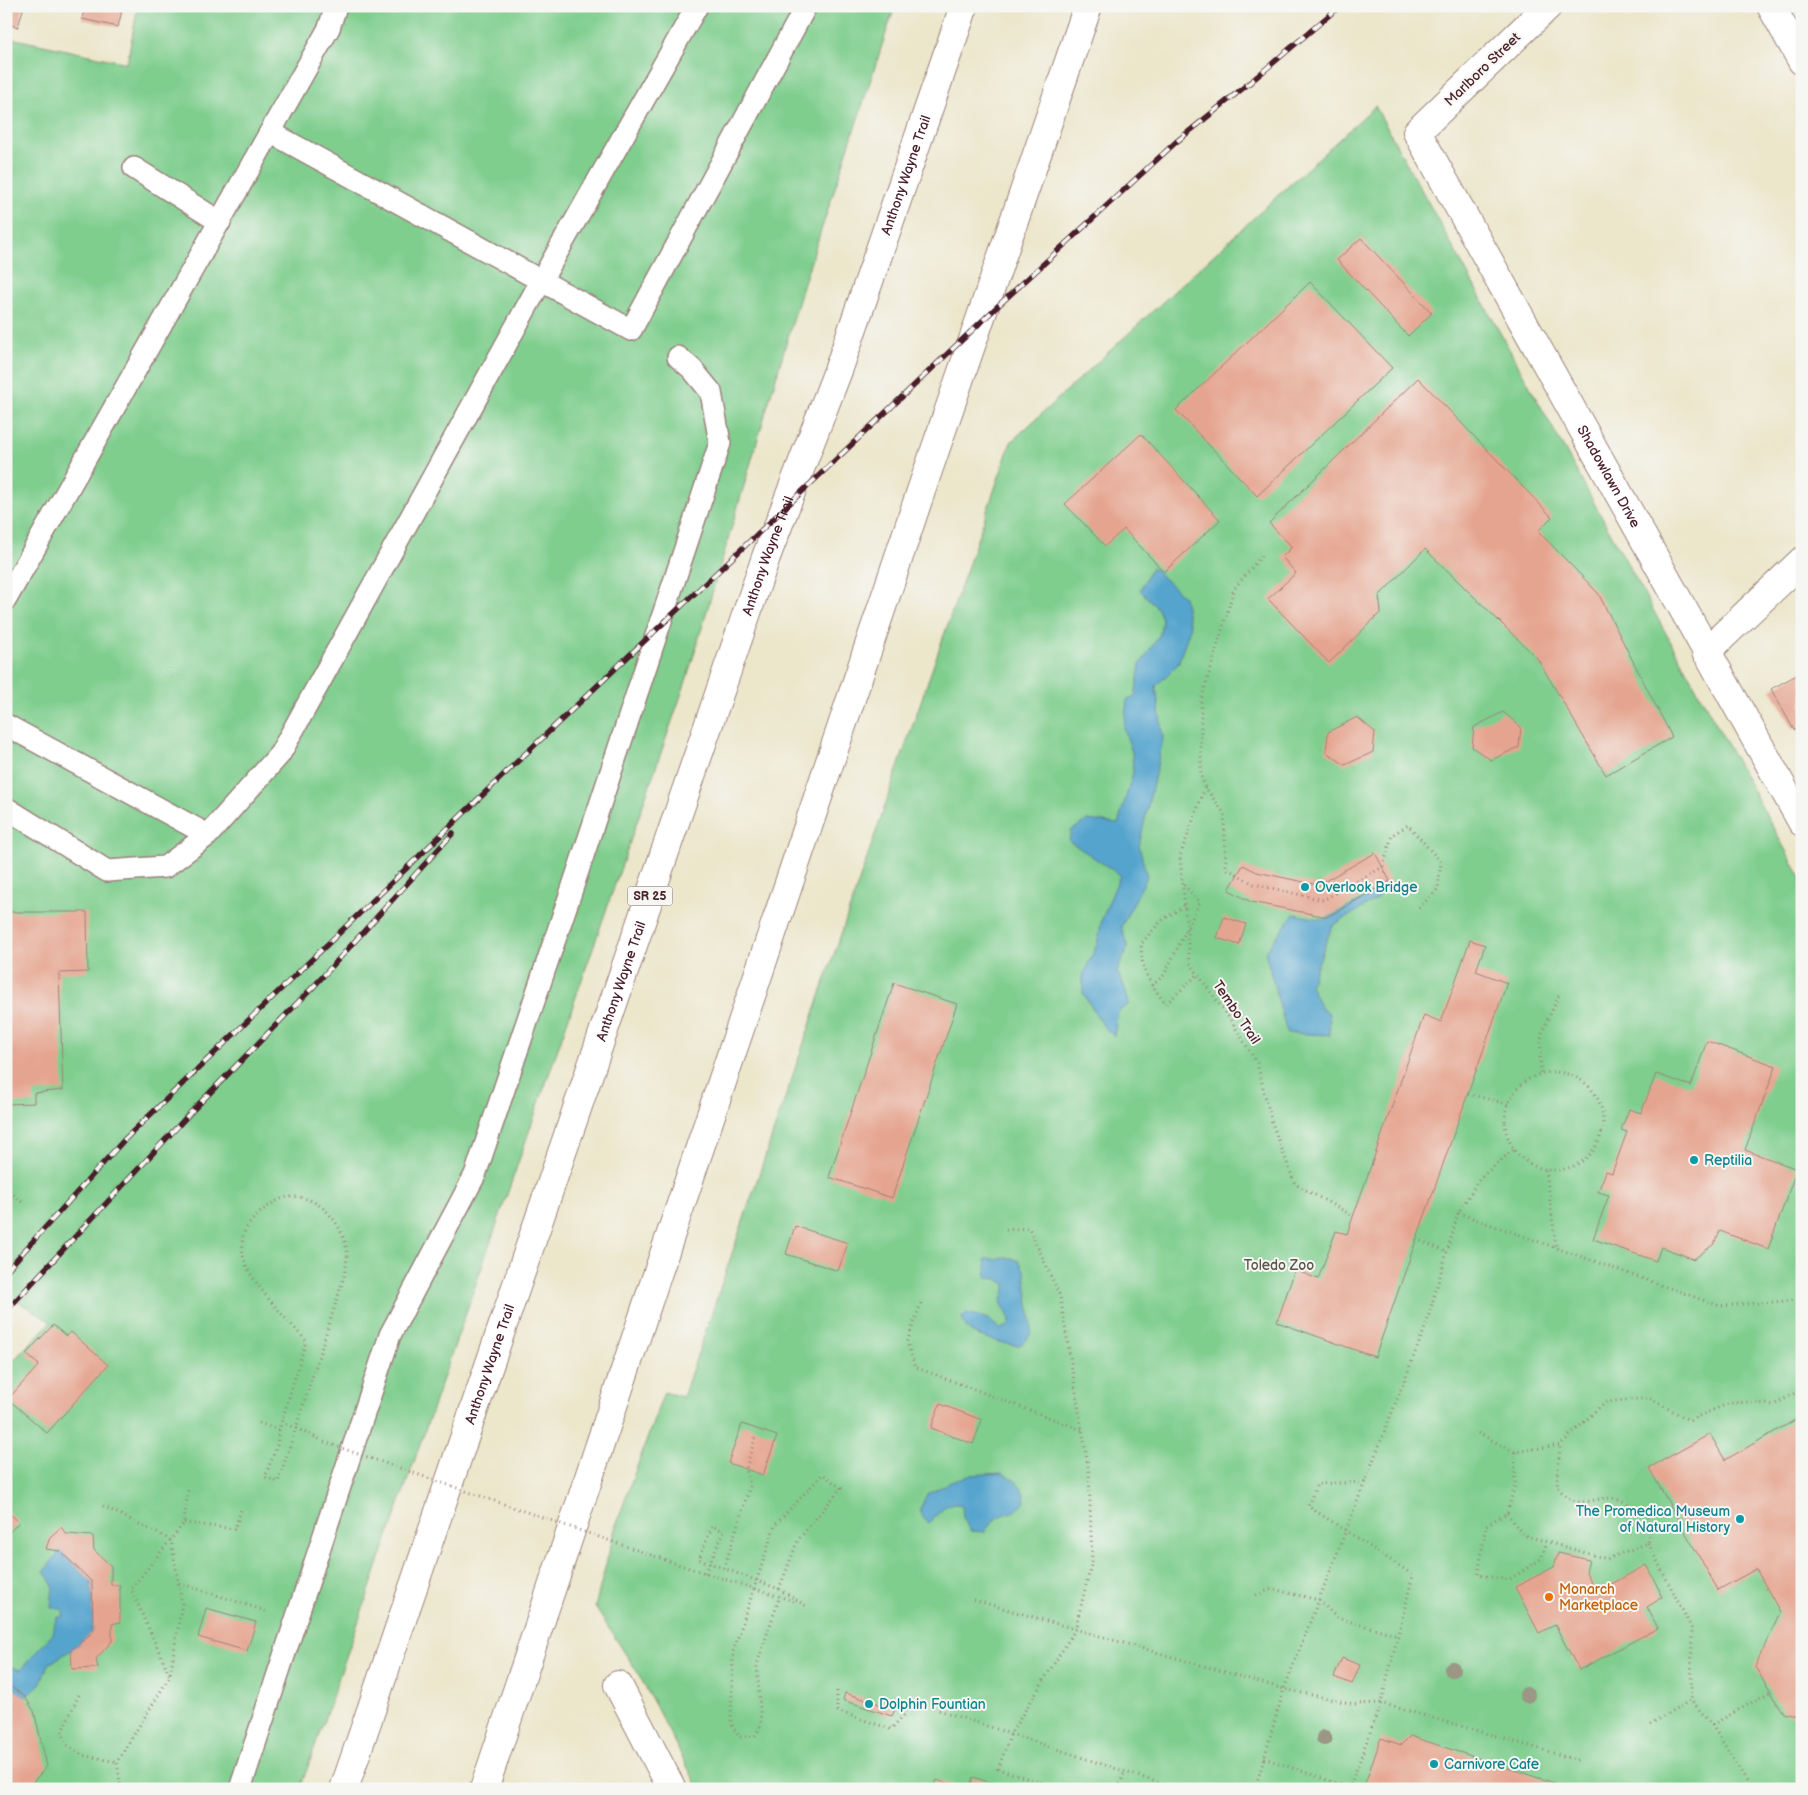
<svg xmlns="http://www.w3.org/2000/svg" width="1808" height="1795" font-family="'Balsamiq Sans',sans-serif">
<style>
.green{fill:#7fce8e;stroke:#64765c}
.water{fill:#54a4ce;stroke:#4f627c}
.building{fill:#e5a48f}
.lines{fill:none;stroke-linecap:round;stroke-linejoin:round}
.lane-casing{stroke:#9b827b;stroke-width:24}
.street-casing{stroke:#9b827b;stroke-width:30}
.highway-casing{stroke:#9b827b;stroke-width:30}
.path{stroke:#9b827b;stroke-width:3;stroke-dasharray:1 4;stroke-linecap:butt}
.lane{stroke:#fff;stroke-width:21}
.street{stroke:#fff;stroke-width:28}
.highway{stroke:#fff;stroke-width:28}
.rail-casing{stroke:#4a1f2b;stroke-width:5.5}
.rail{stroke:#f6f6f2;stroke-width:4;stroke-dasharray:11;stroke-linecap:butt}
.path-bridge{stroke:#9b827b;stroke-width:3;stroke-dasharray:1 4;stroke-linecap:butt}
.tree{fill:#9c9684}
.culture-dot{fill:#0f9aa8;stroke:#f6f6f2;stroke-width:2}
.food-dot{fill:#e8710a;stroke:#f6f6f2;stroke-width:2}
.labels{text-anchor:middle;stroke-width:4;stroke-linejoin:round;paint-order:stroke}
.shield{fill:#f6f6f2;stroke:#7e6067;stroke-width:1}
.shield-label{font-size:12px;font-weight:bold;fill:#4a1f2b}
.street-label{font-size:14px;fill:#4a1f2b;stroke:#f6f6f2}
.culture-label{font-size:14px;fill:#0d838f;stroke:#f6f6f2;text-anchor:start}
.park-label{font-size:14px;fill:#5a5449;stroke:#f6f6f2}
.food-label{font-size:14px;fill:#c56008;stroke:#f6f6f2;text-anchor:start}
</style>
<rect width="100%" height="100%" fill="#f6f6f2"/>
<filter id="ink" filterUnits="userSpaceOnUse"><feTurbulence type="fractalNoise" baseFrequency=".02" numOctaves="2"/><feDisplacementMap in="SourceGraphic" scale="10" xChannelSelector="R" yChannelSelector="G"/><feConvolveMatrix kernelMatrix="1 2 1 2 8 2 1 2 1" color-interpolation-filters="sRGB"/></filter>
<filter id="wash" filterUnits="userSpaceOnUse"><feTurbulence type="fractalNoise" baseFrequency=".0096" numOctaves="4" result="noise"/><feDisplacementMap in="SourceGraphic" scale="20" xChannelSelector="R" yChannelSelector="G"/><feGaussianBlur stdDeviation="1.12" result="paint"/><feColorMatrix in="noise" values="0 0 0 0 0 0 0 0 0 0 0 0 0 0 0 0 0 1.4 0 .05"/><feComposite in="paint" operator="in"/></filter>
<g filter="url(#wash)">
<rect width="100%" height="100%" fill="#ece6cb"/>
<path class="green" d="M138 6H895L807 273 687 678 300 1789H6V1368L51 1322 6 1294V37L127 63Z
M1375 106 1802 880V1789H699L638 1673 595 1607 616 1525 664 1392 683 1397 895 776 1011 442Z"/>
<path class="water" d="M1152 567 1184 597 1190 628 1178 664 1156 686 1163 739 1139 846 1147 877 1121 927 1128 946 1117 972 1124 985 1129 1004 1118 1012 1114 1036 1104 1027 1083 993V974L1097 945 1102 919 1120 875 1069 841 1071 831 1087 820 1118 824 1133 773 1132 752 1124 729 1127 700 1135 697 1140 665 1160 634 1162 619 1158 609 1140 590Z
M1375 893 1379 898 1332 926 1310 985 1321 1008 1329 1013 1330 1035 1287 1033 1265 952 1294 914 1324 920Z
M1012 1258 1019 1261 1025 1272 1032 1330C1030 1336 1026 1343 1019 1345 1011 1347 981 1337 973 1333 966 1329 964 1324 962 1317L967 1313 988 1319 1000 1329 1009 1326 1010 1319 1001 1302 1004 1294 1006 1284 997 1279 987 1277 985 1259Z
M1002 1473C1017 1481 1024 1485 1025 1502 1013 1516 1009 1510 996 1519 991 1522 988 1527 985 1532L970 1531 963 1517 962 1506 954 1503 946 1506 928 1523 922 1518 920 1509 927 1494 949 1483 969 1475Z
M60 1551 92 1582 93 1632 71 1650 49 1664 40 1684 25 1697 6 1684V1665L20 1670 53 1634 56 1618 64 1616 62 1609 51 1608 53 1586 44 1571Z"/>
<g id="blocks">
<path class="building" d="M6 6H24L18 27 6 24Z
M85 6H123L118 27 82 19Z
M1361 238 1432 313 1408 336 1337 260Z
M1310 282 1392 368 1257 496 1176 410Z
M1418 378 1552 517 1538 531 1598 593 1672 737 1606 775 1537 658 1425 549 1379 596 1381 612 1329 663 1268 599 1296 573 1282 557 1292 547 1269 523Z
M1141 434 1220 520 1164 572 1124 529 1105 546 1065 504Z
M1802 672V726L1794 730 1771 689Z
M1503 712 1521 727 1519 747 1491 760 1472 747 1474 727Z
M1357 717 1375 732 1373 752 1345 765 1326 752 1328 732Z
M1375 853 1390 881 1327 917 1251 902 1229 890 1243 865 1257 872 1318 885Z
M6 912H87L88 972 59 973 63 1090 34 1093V1103L6 1104Z
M1224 917 1246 924 1239 945 1217 938Z
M1470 940 1485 945 1476 971 1507 983 1375 1357 1277 1322 1295 1270 1318 1279 1336 1231 1347 1234 1424 1015 1441 1022Z
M894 983 957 1004 892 1198 829 1177Z
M1707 1041 1776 1066 1745 1150 1797 1169 1768 1249 1720 1231 1714 1244 1694 1259 1661 1247 1656 1261 1593 1239 1609 1195 1598 1192 1606 1171 1612 1173 1627 1132 1621 1130 1629 1109 1641 1113 1656 1074 1691 1086Z
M795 1226 848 1243 838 1271 786 1254Z
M53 1325 66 1336 71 1332 108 1365 47 1433 8 1399 39 1365 26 1354Z
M940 1404 982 1420 973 1444 931 1428Z
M1802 1416V1718L1784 1713 1755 1667 1780 1612 1756 1569 1718 1590 1649 1468 1710 1434 1725 1460Z
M742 1424 777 1436 763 1475 728 1463Z
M6 1510 19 1522 6 1536Z
M61 1527 66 1534 93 1536 94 1550 111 1566V1585H120V1622L112 1624V1641L96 1659 98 1668 72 1669 71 1650 93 1632 92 1582 60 1551 46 1549 50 1537Z
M1558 1553 1589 1560 1586 1572 1597 1592 1646 1565 1663 1597 1647 1607 1658 1628 1579 1670 1555 1625 1539 1633 1515 1587 1554 1567Z
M206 1608 256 1622 247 1651 198 1637Z
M1342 1658 1360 1665 1352 1684 1334 1677Z
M6 1683 25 1697 34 1711 47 1766 27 1789H6Z
M845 1693 895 1709 892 1716 843 1700Z
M1410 1736 1554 1783V1789H1363L1381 1738 1401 1745Z
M973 1777 1008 1788V1789H969Z
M937 1780 962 1788V1789H933Z"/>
</g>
</g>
<g filter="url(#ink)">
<use href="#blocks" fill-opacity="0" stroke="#9b827b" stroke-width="1"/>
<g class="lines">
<g class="lane-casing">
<path id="lane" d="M270 132 631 330 806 6
M134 168 220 222
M6 599 329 28 336 6
M6 725 208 835 280 754 541 281 697 6
M6 808 107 871 165 867 208 835
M240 1789 390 1335 475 1175 571 892 720 443 711 392 692 369 678 357"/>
</g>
<g class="street-casing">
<g id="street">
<path id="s1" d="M1548 6 1417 132 1802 822"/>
<path d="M1771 6 1802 61"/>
<path d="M1706 652 1802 561"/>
<path d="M618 1685 672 1789"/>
</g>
</g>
<g class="highway-casing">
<g id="highway">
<path id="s2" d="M344 1789 766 557 839 368 964 6"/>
<path d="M484 1789 922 488C976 327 1034 167 1088 6"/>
</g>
</g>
<path class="path" d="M1261 556 1234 589 1201 701V775L1205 787 1224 813 1226 868 1254 884 1323 900 1383 867 1392 835 1408 825 1441 862 1438 889 1418 909
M1205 788 1180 856 1190 963 1230 1019 1257 1063 1272 1123 1295 1184 1353 1216
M1184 906 1161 921 1141 944C1141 972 1149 982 1166 1004L1198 974
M1152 986 1164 975 1200 902 1183 884
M1505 1121a49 49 0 1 1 98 0a49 49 0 1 1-98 0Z
M1541 1073 1540 1056 1542 1032 1559 995
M1468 1094 1508 1104
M1546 1170 1556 1247
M6 1188 22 1202
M1458 1213 1720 1306 1799 1300 1802 1298
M1006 1230 1029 1228 1060 1296 1089 1472 1092 1561 1075 1630 1011 1733 998 1769 1062 1789
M1416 1239 1447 1252
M921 1303 907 1342 915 1367 1082 1430
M259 1423 279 1430 306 1341C289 1321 250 1283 244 1259 242 1254 242 1242 243 1236 246 1221 273 1199 288 1197 319 1194 342 1222 347 1251 348 1259 345 1269 344 1277L296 1428 323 1441
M279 1430 277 1445 265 1477 278 1482 296 1428 285 1424
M1478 1433 1515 1452 1560 1445 1605 1402 1649 1398 1689 1420 1730 1403 1749 1402 1774 1405 1802 1389
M1515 1452V1486L1507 1513 1486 1525 1478 1575 1509 1580 1541 1559 1547 1542
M103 1506 171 1540 182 1604 170 1675
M1507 1513 1523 1535 1607 1559 1648 1543 1650 1518C1639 1510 1629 1502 1616 1499 1604 1496 1592 1502 1581 1502 1570 1501 1557 1492 1557 1480 1557 1470 1560 1456 1560 1445
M184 1523 235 1529 242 1507
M1648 1543 1692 1629 1691 1700 1712 1725 1752 1789
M683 1566 797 1602
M724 1568 750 1486 746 1469 756 1434
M705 1573 724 1531 712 1526 699 1559 779 1589 806 1606
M179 1583 269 1612
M1256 1595 1272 1589 1319 1600 1337 1618 1398 1635
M974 1600 1284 1689 1354 1704 1381 1703 1581 1761
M837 1691V1711L891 1729 906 1713
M79 1695 62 1731 67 1745 82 1755 117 1762
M939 1710 1177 1789
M1650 1725 1691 1700
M1712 1725 1770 1692
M1264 1758 1350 1788
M121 1789 117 1762 170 1676 131 1589 184 1523 188 1490
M1118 1789 1125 1771
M1255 1789 1284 1689 1426 1325 1458 1213 1480 1178 1513 1150
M1349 1789 1381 1703 1413 1575 1308 1506 1317 1484 1365 1482"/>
<use href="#lane" class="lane"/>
<use href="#street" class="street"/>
<use href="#highway" class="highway"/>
<g class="rail-casing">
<path id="rail" d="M6 1271 124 1140 520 759 1001 303 1176 142 1253 80 1340 6
M6 1311 193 1110 316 984 453 833"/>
</g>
<use href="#rail" class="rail"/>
<path class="path-bridge" d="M324 1442 683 1566
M779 1589 798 1540 841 1488 823 1474 775 1525 733 1652 731 1723 739 1737 755 1736 761 1725 757 1664 780 1596"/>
</g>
<g class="tree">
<circle cx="1452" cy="1669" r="8"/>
<circle cx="1527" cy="1695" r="8"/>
<circle cx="1324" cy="1738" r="8"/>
</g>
</g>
<g class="culture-dot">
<circle cx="1305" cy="887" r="5"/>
<circle cx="1694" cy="1160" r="5"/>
<circle cx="1740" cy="1519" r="5"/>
<circle cx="869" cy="1704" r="5"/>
<circle cx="1434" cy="1764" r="5"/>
</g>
<circle class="food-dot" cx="1549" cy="1597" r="5"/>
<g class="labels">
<rect class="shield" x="627.5" y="886.5" width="45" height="19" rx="4"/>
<g class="shield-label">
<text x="650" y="900">SR 25</text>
</g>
<g class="street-label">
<text transform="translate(1482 69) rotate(-44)" y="5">Marlboro Street</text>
<text dy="5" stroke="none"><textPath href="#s2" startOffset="1709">Anthony Wayne Trail</textPath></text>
<text dy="5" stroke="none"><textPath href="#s1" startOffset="576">Shadowlawn Drive</textPath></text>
<text dy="5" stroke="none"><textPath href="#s2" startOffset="1304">Anthony Wayne Trail</textPath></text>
<text dy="5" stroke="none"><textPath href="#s2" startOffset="854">Anthony Wayne Trail</textPath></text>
<text transform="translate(1237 1012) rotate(56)" y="5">Tembo Trail</text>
<text dy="5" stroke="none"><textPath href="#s2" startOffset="449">Anthony Wayne Trail</textPath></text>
</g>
<g class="culture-label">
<text x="1315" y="892">Overlook Bridge</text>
<text x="1704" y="1165">Reptilia</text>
<text x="1730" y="1516" text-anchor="end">The Promedica Museum<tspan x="1730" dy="16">of Natural History</tspan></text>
<text x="879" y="1709">Dolphin Fountian</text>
<text x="1444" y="1769">Carnivore Cafe</text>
</g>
<g class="park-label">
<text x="1279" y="1270">Toledo Zoo</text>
</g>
<g class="food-label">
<text x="1559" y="1594">Monarch<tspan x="1559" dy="16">Marketplace</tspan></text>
</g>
</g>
<rect width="1808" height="1795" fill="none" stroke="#f6f6f2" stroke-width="25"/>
</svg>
